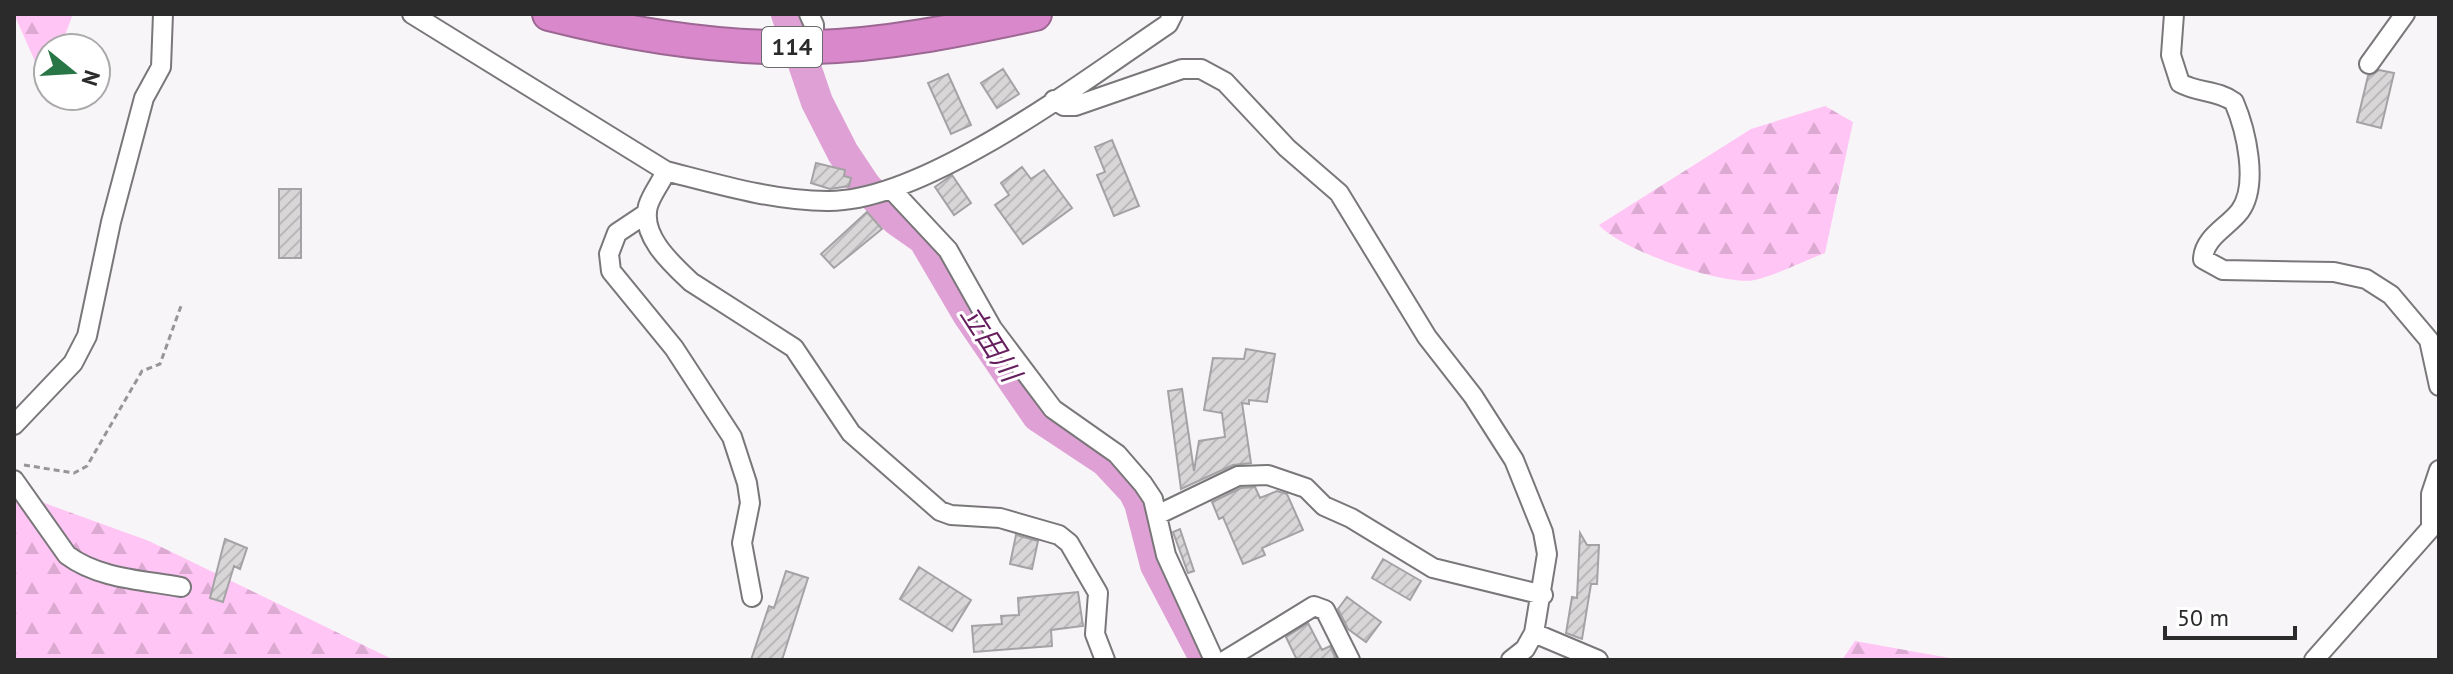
<svg xmlns="http://www.w3.org/2000/svg" width="2453" height="674" font-family="'PT Sans','Noto Sans JP',sans-serif">
<style>
.forest{fill:url(#forest-firs)}
.lines{fill:none;stroke-linecap:round;stroke-linejoin:round}
.river{stroke:#dfa1d5;stroke-width:32}
.building{fill:url(#building-hatch);stroke:#a4a2a4;stroke-width:2}
.street-casing{stroke:#797779;stroke-width:22}
.highway-casing{stroke:#9c6793;stroke-width:36}
.path{stroke:#979597;stroke-width:3;stroke-dasharray:6 4;stroke-linecap:butt}
.street{stroke:#fff;stroke-width:18}
.highway{stroke:#d888cb;stroke-width:32}
.labels{text-anchor:middle;stroke-width:6;stroke-linejoin:round;paint-order:stroke}
.shield{fill:#fff;stroke:#6b6b6b;stroke-width:2}
.shield-label{font-size:24px;font-weight:bold;fill:#2c2b2c}
.water-label{font-size:28px;font-style:italic;fill:#661e5e;stroke:#fff}
</style>
<defs>
<pattern id="forest-firs" width="22" height="20" patternUnits="userSpaceOnUse" patternTransform="scale(2)"><rect width="22" height="20" fill="#ffc5f4"/><path d="M5 1l3.5 6h-7zM16 11l3.5 6h-7z" fill="#dba9d1"/></pattern>
<pattern id="building-hatch" width="6" height="6" patternUnits="userSpaceOnUse" patternTransform="scale(2)"><rect width="6" height="6" fill="#d9d6d8"/><path d="M-1 1l2-2M0 6l6-6M5 7l2-2" fill="none" stroke="#bab8ba"/></pattern>
</defs>
<rect width="100%" height="100%" fill="#f8f5f8"/>
<path class="forest" d="M14 14H73L60 48H48V61L38 68Z
M1825 106 1853 122 1825 253C1802 262 1778 274 1755 280 1725 287 1619 249 1599 225L1751 129Z
M14 492 149 541 394 660H14Z
M1855 641 1961 660H1842Z"/>
<g class="lines">
<path class="river" d="M787 14 817 102 843 153 865 186 897 220 924 239 968 314 1038 416 1106 461 1134 491 1140 503 1156 565 1206 660"/>
</g>
<path class="building" d="M1003 69 1019 94 997 108 981 83Z
M2379 70 2394 73 2381 128 2357 122 2368 76Z
M948 74 971 125 951 134 928 83Z
M1112 140 1139 206 1114 216 1097 175 1105 172 1095 147Z
M816 163 845 170 844 176 851 178 849 186 830 189 811 183Z
M1022 167 1031 179 1044 170 1072 208 1023 244 995 205 1009 195 1001 183Z
M952 175 971 203 954 215 935 187Z
M279 189H301V258H279Z
M867 212 882 229 834 268 821 254Z
M1246 349 1275 354 1267 402 1249 400V404L1242 403 1251 463 1233 465 1181 489 1168 391 1182 389 1194 471 1199 441 1225 437 1222 413 1204 410 1213 358 1244 359Z
M1255 487 1260 498 1277 491 1287 494 1303 530 1262 548 1265 555 1243 564 1223 517 1219 519 1212 502 1241 488Z
M1180 529 1194 571 1188 573 1173 532Z
M1580 533 1587 545H1599L1597 584H1591L1582 639 1566 633 1572 597 1577 598Z
M1016 535 1038 541 1032 569 1010 564Z
M225 539 247 548 240 569 234 566 223 602 210 598Z
M1383 559 1421 581 1410 600 1372 578Z
M919 567 971 600 952 631 900 599Z
M786 571 808 578 782 660H751L769 606 774 608Z
M1078 592 1083 626 1051 630 1052 646 974 652 972 626 1002 624 1001 616 1019 615 1018 598Z
M1347 597 1381 622 1366 642 1348 629 1338 609Z
M1308 623 1322 650 1330 646 1336 659 1297 660 1286 637Z"/>
<g class="lines">
<g class="street-casing">
<path id="street" d="M412 14 666 171C717 184 774 201 827 201 924 203 1086 79 1168 24L1173 14
M809 14 814 25V47
M2174 14 2171 55 2180 83C2198 93 2218 90 2234 102 2246 130 2259 185 2240 211 2228 227 2204 237 2203 259L2223 270 2334 272 2366 279 2391 295 2429 340 2439 386
M2369 64 2405 14
M1054 100 1064 106H1075L1182 69H1201L1225 82 1287 148 1339 193 1427 337 1473 396 1514 460 1543 532 1547 554 1534 633 1525 649 1511 660
M666 171C661 183 652 193 648 206 640 236 672 264 691 282L794 348 851 433 940 511 951 515 1000 518 1059 535 1069 543 1098 593 1095 634 1105 660
M892 190 948 250 992 328 1053 409 1117 454 1143 484 1153 499 1166 555 1214 660
M647 213 617 233 609 254 611 271 674 348 732 437 747 483 750 503 742 543 752 597
M14 425 73 363 87 336 111 222 144 98 161 67 163 14
M14 480 67 555C99 579 143 580 181 587
M1157 515 1238 476 1268 475 1306 488 1324 506 1351 518 1433 568 1543 595
M2431 524V494L2439 470
M1534 633 1598 660
M1226 660 1314 606 1325 610 1350 660
M2314 660 2439 519"/>
</g>
<g class="highway-casing">
<path id="highway" d="M549 14C636 36 727 50 816 47 890 45 963 29 1035 14"/>
</g>
<path class="path" d="M24 465 74 473 87 466 142 371 160 364 181 306"/>
<use href="#street" class="street"/>
<use href="#highway" class="highway"/>
</g>
<g class="labels">
<rect class="shield" x="762" y="27" width="60" height="40" rx="6"/>
<g class="shield-label">
<text x="792" y="55">114</text>
</g>
<g class="water-label">
<text transform="translate(991 343) rotate(57)" y="10">立田川</text>
</g>
</g>
<rect width="2453" height="674" fill="none" stroke="#2c2b2c" stroke-width="32"/>
<g transform="translate(72 72) rotate(108)"><circle r="38" fill="#ffffff" stroke="#abaaab" stroke-width="2"/>
<path d="M0-6L14 30L0 20L-14 30Z" fill="#287545"/>
<text y="-12" font-size="22" font-weight="bold" text-anchor="middle" fill="#2c2b2c">N</text>
</g>
<path d="M2165 626v12h130v-12" fill="none" stroke="#2c2b2c" stroke-width="4"/>
<text x="2177" y="626" font-size="24" fill="#2c2b2c" stroke="#ffffff" stroke-width="6" paint-order="stroke">50 m</text>
</svg>
